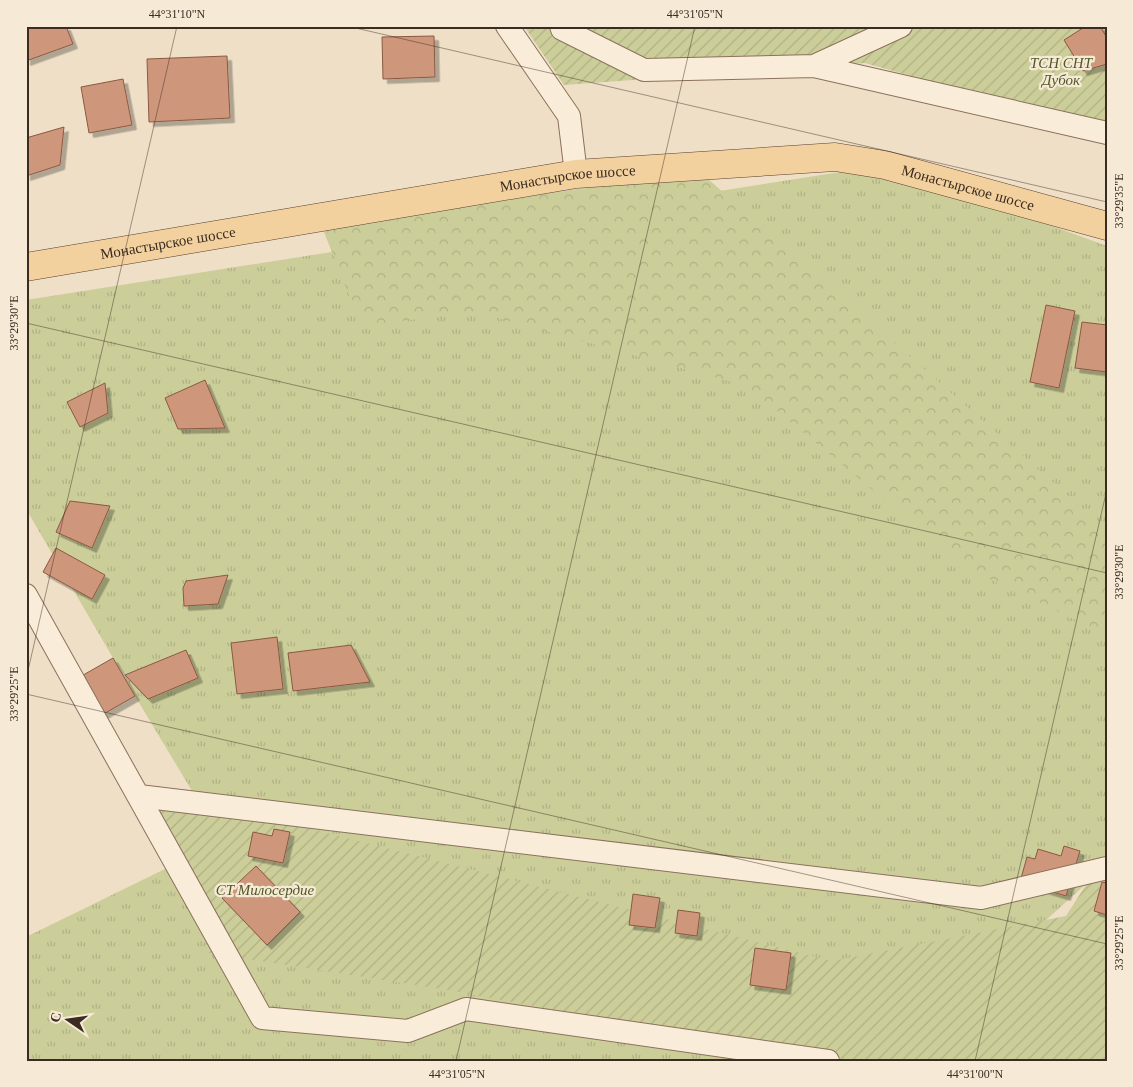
<svg xmlns="http://www.w3.org/2000/svg" width="1133" height="1087" font-family="'Times New Roman',serif">
<style>
.grass{fill:url(#grass-tufts)}
.forest{fill:url(#forest-crowns)}
.garden{fill:url(#garden-furrows)}
.building{fill:#ce977c;stroke:#8b5841;filter:url(#shadow)}
.lines{fill:none;stroke-linecap:round;stroke-linejoin:round}
.minor-casing{stroke:#8b715c;stroke-width:24}
.major-casing{stroke:#593f30;stroke-width:29}
.minor{stroke:#f9edda;stroke-width:22}
.major{stroke:#f2d19f;stroke-width:28}
.ticks{fill:none;stroke:#3b2b20;stroke-width:1;stroke-opacity:0.45}
.labels{text-anchor:middle;stroke-width:4.5;stroke-linejoin:round;paint-order:stroke}
.park-label{font-size:15px;font-style:italic;fill:#505826;stroke:#f6ead6}
.street-label{font-size:15px;fill:#3b2b20;stroke:#f6ead6}
.neatline{fill:none;stroke:#3b2b20;stroke-width:2}
.ticks-label{font-size:12px;text-anchor:middle;fill:#3b2b20}
</style>
<defs>
<pattern id="grass-tufts" width="24" height="20" patternUnits="userSpaceOnUse" patternTransform="scale(1.25)"><rect width="24" height="20" fill="#ccce9a"/><path d="M3 7l-1-3M5 7V3M7 7l1-3M15 17l-1-3M17 17v-4M19 17l1-3" fill="none" stroke="#b0b184"/></pattern>
<pattern id="forest-crowns" width="20" height="18" patternUnits="userSpaceOnUse" patternTransform="scale(1.25)"><rect width="20" height="18" fill="#ccce9a"/><path d="M2 6a3 3 0 1 1 6 0M12 15a3 3 0 1 1 6 0" fill="none" stroke="#b0b184"/></pattern>
<pattern id="garden-furrows" width="10" height="10" patternUnits="userSpaceOnUse" patternTransform="scale(1.25)"><rect width="10" height="10" fill="#ccce9a"/><path d="M-1 1l2-2M0 10L10 0M9 11l2-2" fill="none" stroke="#b0b184"/></pattern>
<filter id="shadow"><feDropShadow dx="4.5" dy="4.5" stdDeviation="0" flood-color="#0004"/></filter>
</defs>
<rect width="100%" height="100%" fill="#efdfc7"/>
<path class="grass" d="M885 165 1107 246V865L890 1061H26V937L222 841 135 696 125 675 113 658 26 509V300Z"/>
<path class="forest" d="M699 171 1107 530V635L968 569 747 386 476 312 378 324 353 306 322 227C448 211 573 188 699 171Z"/>
<path class="garden" d="M524 26H1107V131L865 63 564 85Z
M142 786 832 961 1066 916 1107 852V1061H833L448 990 209 953Z"/>
<path class="building" d="M26 26H66L73 44 26 61Z
M1086 26H1100L1107 38V64L1083 71 1064 40Z
M434 36 435 77 383 79 382 37Z
M227 56 230 118 149 122 147 59Z
M123 79 132 125 89 133 81 87Z
M64 127 60 165 26 176V138Z
M1046 305 1075 311 1059 388 1030 382Z
M1082 322 1107 325V372L1075 368Z
M205 380 225 428 178 429 165 398Z
M105 383 108 413 80 427 67 402Z
M70 501 110 506 92 548 56 532Z
M56 548 105 575 92 599 43 572Z
M228 575 218 604 184 606 183 588 186 581Z
M277 637 283 689 237 694 231 643Z
M351 645 370 682 293 691 288 653Z
M186 650 198 678 148 699 125 675Z
M113 658 135 696 100 716 78 678Z
M274 829 290 832 283 863 248 856 253 832 272 836Z
M1064 846 1080 851 1066 896 1020 882 1027 857 1035 859 1038 849 1061 856Z
M256 866 300 912 267 945 222 898Z
M1102 882 1107 883V915L1094 911Z
M633 894 660 898 655 928 629 925Z
M678 910 700 913 697 936 675 933Z
M755 948 791 953 786 990 750 985Z"/>
<g class="lines">
<g class="minor-casing">
<path id="minor" d="M507 26 569 116 576 174
M561 26 562 29 644 70 814 66 1107 133
M814 66 901 26
M26 595 262 1018 408 1031 466 1009 828 1061
M139 796 981 898 1107 868"/>
</g>
<g class="major-casing">
<g id="major">
<path id="s1" d="M26 267 576 174 835 157 885 165 1107 226"/>
</g>
</g>
<use href="#minor" class="minor"/>
<use href="#major" class="major"/>
</g>
<path class="ticks" d="M347 26 1107 202M26 323 1107 573M26 679 177 26M26 694 1107 944M456 1061 695 26M975 1061 1107 489"/>
<g class="labels">
<g class="park-label">
<text x="1061" y="68">ТСН СНТ<tspan x="1061" dy="17">Дубок</tspan></text>
<text x="265" y="895">СТ Милосердие</text>
</g>
<g class="street-label">
<text dy="5" stroke="none"><textPath href="#s1" startOffset="549">Монастырское шоссе</textPath></text>
<text dy="5" stroke="none"><textPath href="#s1" startOffset="954">Монастырское шоссе</textPath></text>
<text dy="5" stroke="none"><textPath href="#s1" startOffset="144">Монастырское шоссе</textPath></text>
</g>
</g>
<rect width="1133" height="1087" fill="none" stroke="#f6ead6" stroke-width="55"/>
<g transform="translate(68 1020) rotate(283)" stroke="#f6ead6" stroke-width="4" paint-order="stroke">
<path d="M0-4L9 19L0 12L-9 19Z" fill="#3b2b20"/>
<text y="-8" font-size="14" font-weight="bold" text-anchor="middle" fill="#3b2b20">С</text>
</g>
<rect x="28" y="28" width="1078" height="1032" class="neatline"/>
<g class="ticks-label">
<text x="177" y="18">44°31'10"N</text>
<text x="695" y="18">44°31'05"N</text>
<text transform="translate(1119 201) rotate(-90)" y="4">33°29'35"E</text>
<text transform="translate(14 323) rotate(-90)" y="4">33°29'30"E</text>
<text transform="translate(1119 572) rotate(-90)" y="4">33°29'30"E</text>
<text transform="translate(14 694) rotate(-90)" y="4">33°29'25"E</text>
<text transform="translate(1119 943) rotate(-90)" y="4">33°29'25"E</text>
<text x="457" y="1078">44°31'05"N</text>
<text x="975" y="1078">44°31'00"N</text>
</g>
</svg>
